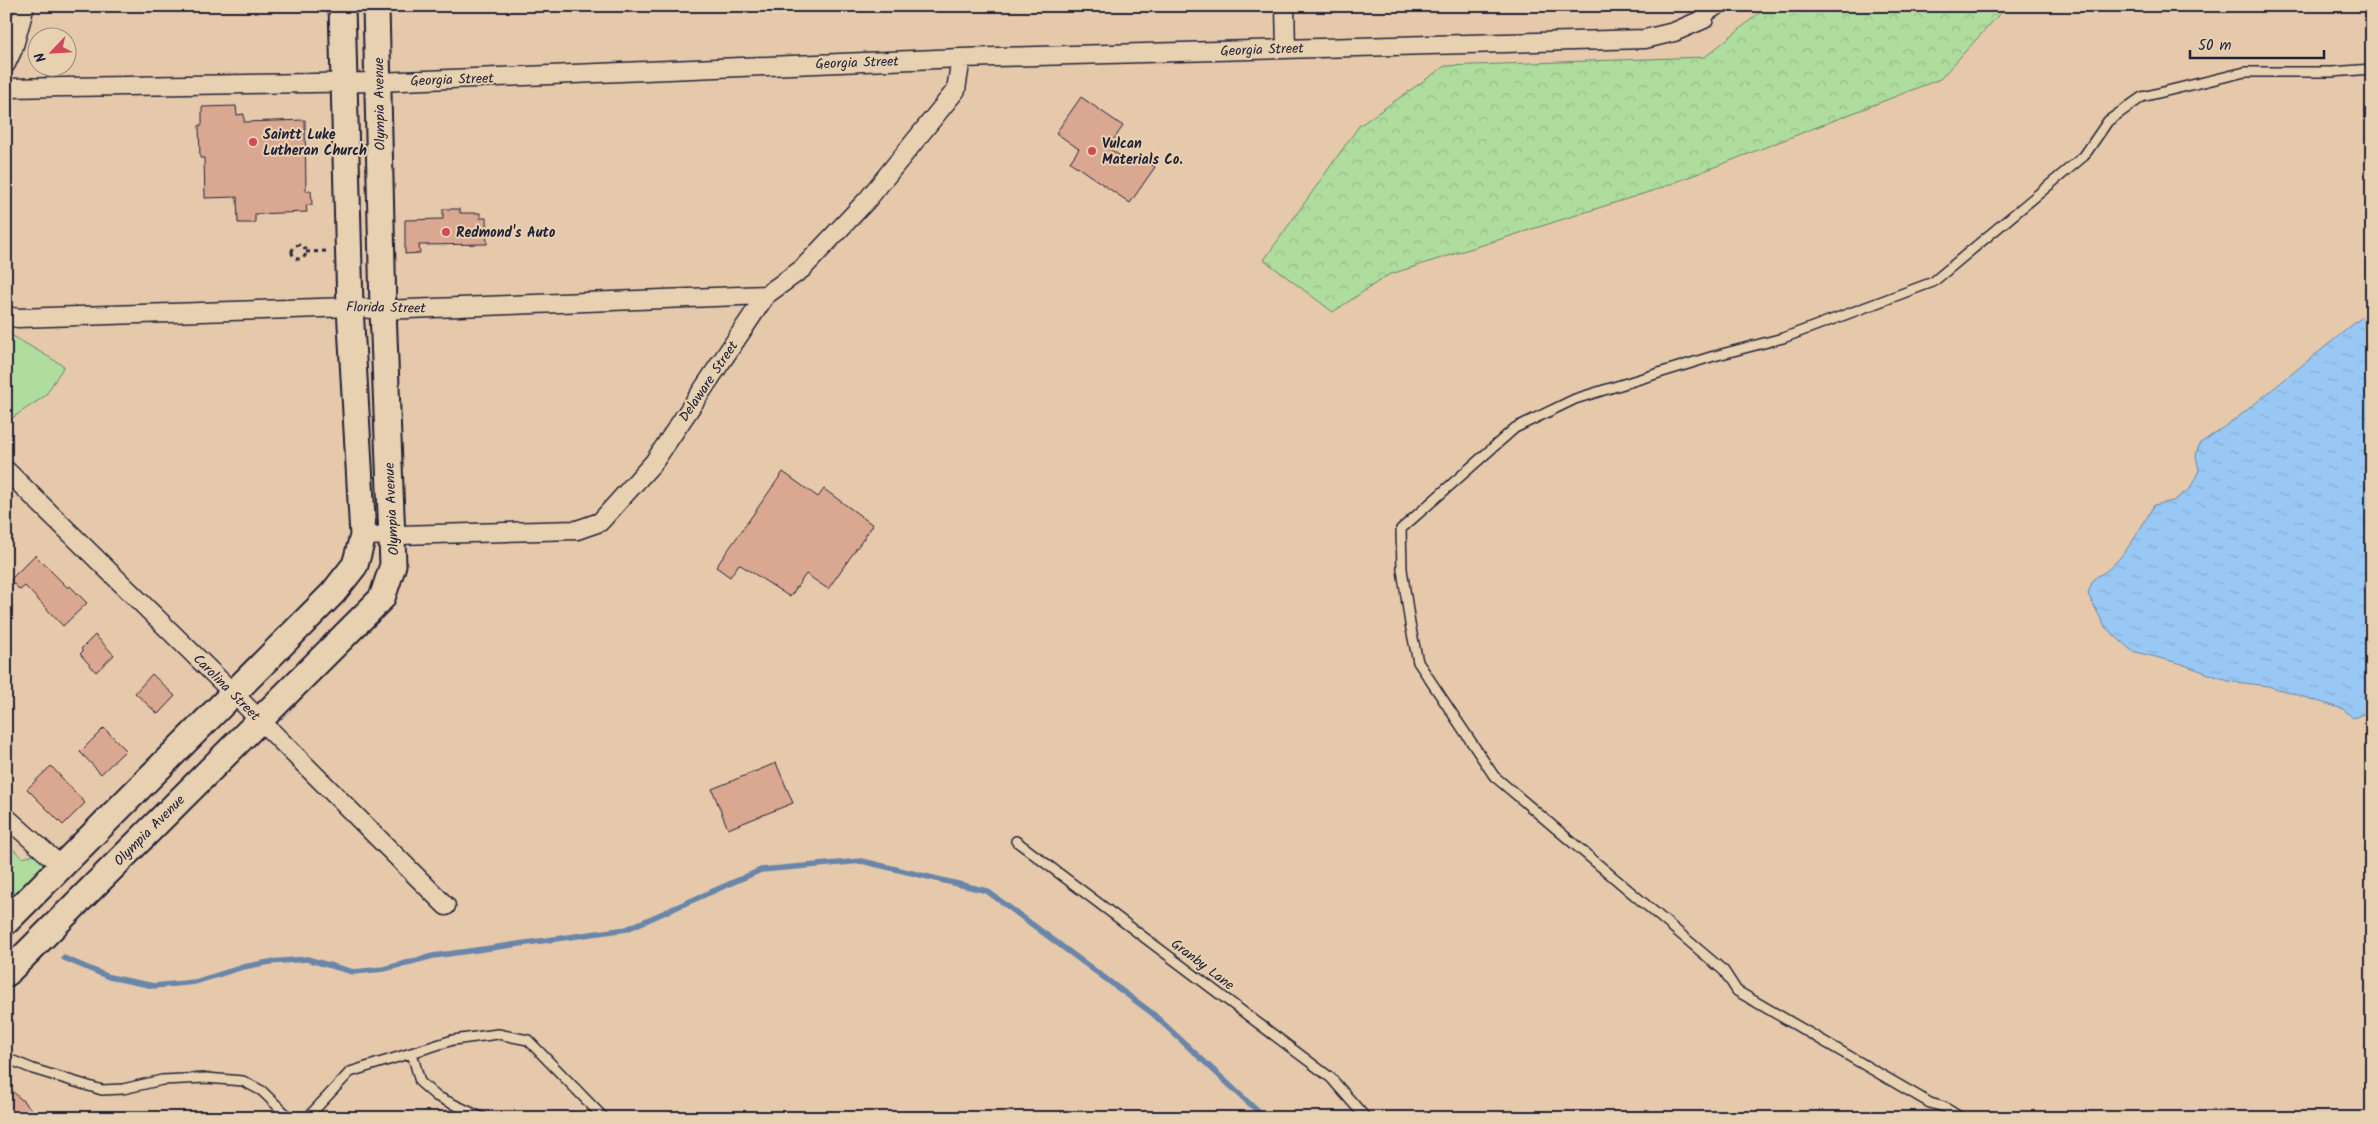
<svg xmlns="http://www.w3.org/2000/svg" width="2378" height="1124" font-family="Kalam,sans-serif">
<style>
.forest{fill:url(#forest-crowns);stroke:#68806c}
.park{fill:#aedd9d;stroke:#68806c}
.water{fill:url(#water-ripples);stroke:#6986aa}
.lines{fill:none;stroke-linecap:round;stroke-linejoin:round}
.stream{stroke:#6986aa;stroke-width:5.5}
.building{fill:#daa790;stroke:#22223b}
.service-casing{stroke:#22223b;stroke-width:12}
.minor-casing{stroke:#22223b;stroke-width:21}
.secondary-casing{stroke:#22223b;stroke-width:29}
.path{stroke:#22223b;stroke-width:3;stroke-dasharray:4 4;stroke-linecap:butt}
.service{stroke:#e7d1b0;stroke-width:9}
.minor{stroke:#e7d1b0;stroke-width:18}
.secondary{stroke:#e7d1b0;stroke-width:25}
.poi-dot{fill:#d1495b;stroke:#e7d1b0;stroke-width:2}
.labels{text-anchor:middle;stroke-width:4;stroke-linejoin:round;paint-order:stroke}
.street-label{font-size:14px;fill:#22223b;stroke:#e7d1b0}
.poi-label{font-size:14px;font-weight:bold;fill:#22223b;stroke:#e7d1b0;text-anchor:start}
</style>
<defs>
<pattern id="forest-crowns" width="20" height="18" patternUnits="userSpaceOnUse" patternTransform="scale(1.25)"><rect width="20" height="18" fill="#aedd9d"/><path d="M2 6a3 3 0 1 1 6 0M12 15a3 3 0 1 1 6 0" fill="none" stroke="#95bd88"/></pattern>
<pattern id="water-ripples" width="26" height="14" patternUnits="userSpaceOnUse" patternTransform="scale(1.25)"><rect width="26" height="14" fill="#99c8f4"/><path d="M2 4q2-2 4 0t4 0M15 11q2-2 4 0t4 0" fill="none" stroke="#84acd2"/></pattern>
</defs>
<rect width="100%" height="100%" fill="#e5c9aa"/>
<filter id="ink" filterUnits="userSpaceOnUse"><feTurbulence type="fractalNoise" baseFrequency=".02" numOctaves="2"/><feDisplacementMap in="SourceGraphic" scale="10" xChannelSelector="R" yChannelSelector="G"/><feConvolveMatrix kernelMatrix="1 2 1 2 8 2 1 2 1" color-interpolation-filters="sRGB"/></filter>
<g filter="url(#ink)">
<path class="forest" d="M1768 6H2007L1940 79 1658 189 1388 275 1333 312 1264 260 1359 126 1445 66 1705 57Z"/>
<path class="park" d="M6 332 64 366 45 396 6 422Z
M6 829 9 831 7 844 23 858 41 853 51 866 6 910Z"/>
<path class="water" d="M2372 309V711L2353 718 2343 709 2268 686 2228 681 2179 663 2132 651 2105 627 2088 594C2095 571 2097 580 2112 566 2129 550 2142 526 2154 505L2173 501 2190 489 2199 470 2196 456 2199 444 2237 418Z"/>
<g class="lines">
<path class="stream" d="M64 958 109 977 154 986 195 982 243 967 270 962 307 959 353 972 384 969 433 956 627 929 761 870 862 861 987 891 1152 1013 1265 1118"/>
</g>
<path class="building" d="M1081 97 1123 126 1108 148 1133 164 1139 156 1155 167 1130 203 1070 162 1079 149 1056 133Z
M236 106 237 115 244 114V122L305 120 306 191H311L312 205H306L307 212 255 214V223H238L237 197 205 198 204 158H200L199 125H202V107Z
M443 209H460V213H480V218H486L487 244 419 245 420 253 405 254V220L443 219Z
M783 472 818 497 824 489 873 525 828 589 806 574 790 597 739 564 730 577 716 567Z
M35 555 68 588 70 586 87 603 63 626 25 586 20 590 10 580Z
M95 635 114 655 96 672 80 654 83 651 81 649Z
M152 674 175 696 158 714 135 693Z
M104 728 126 750 101 774 80 752Z
M776 763 793 803 728 829 712 789Z
M51 766 85 803 63 825 27 789Z
M6 1085 23 1101 40 1118H6Z"/>
<g class="lines">
<g class="service-casing">
<path id="service" d="M1704 19 1724 6
M1016 841 1331 1078 1366 1118
M412 1053 420 1082 436 1096 483 1118
M6 1058 33 1069 102 1090 123 1089 162 1080 206 1078 243 1081 262 1091 290 1118
M307 1118 350 1072 453 1040 498 1034 528 1040 604 1118
M1962 1118 1944 1107 1930 1103 1737 991 1724 971 1494 776 1418 662 1410 624 1402 569 1401 529 1515 428 1575 399 1714 356 1783 338 1933 282 2084 156 2108 121 2142 97 2245 72H2332L2372 69"/>
</g>
<g class="minor-casing">
<path id="minor" d="M1285 6 1286 49
M6 64 13 49 25 6
M6 88 378 82 961 58 1645 39 1674 32 1704 19V6
M6 316 18 318 350 307 383 310 766 295
M6 470 233 693 446 906
M363 536 577 530 600 522 654 462 766 295 802 269 868 199 956 90 961 58
M6 817 61 866"/>
</g>
<g class="secondary-casing">
<path id="secondary" d="M6 922 333 593 355 565 363 536 350 307 342 6
M6 974 382 598 393 565 383 310 376 6"/>
</g>
<path class="path" d="M292 252a7 7 0 1 1 14 0a7 7 0 1 1-14 0Z
M306 252 328 251"/>
<use href="#service" class="service"/>
<use href="#minor" class="minor"/>
<use href="#secondary" class="secondary"/>
</g>
</g>
<g class="poi-dot">
<circle cx="253" cy="142" r="5"/>
<circle cx="1092" cy="151" r="5"/>
<circle cx="446" cy="232" r="5"/>
</g>
<g class="labels">
<g class="street-label">
<text transform="translate(1262 49) rotate(-2)" y="5">Georgia Street</text>
<text transform="translate(857 62) rotate(-2)" y="5">Georgia Street</text>
<text transform="translate(452 79) rotate(-2)" y="5">Georgia Street</text>
<text transform="translate(379 104) rotate(-91)" y="5">Olympia Avenue</text>
<text transform="translate(386 307) rotate(1)" y="5">Florida Street</text>
<text transform="translate(708 381) rotate(-56)" y="5">Delaware Street</text>
<text transform="translate(391 509) rotate(-93)" y="5">Olympia Avenue</text>
<text transform="translate(227 687) rotate(45)" y="5">Carolina Street</text>
<text transform="translate(149 830) rotate(-45)" y="5">Olympia Avenue</text>
<text transform="translate(1203 964) rotate(37)" y="5">Granby Lane</text>
</g>
<g class="poi-label">
<text x="263" y="139">Saintt Luke<tspan x="263" dy="16">Lutheran Church</tspan></text>
<text x="1102" y="148">Vulcan<tspan x="1102" dy="16">Materials Co.</tspan></text>
<text x="456" y="237">Redmond's Auto</text>
</g>
</g>
<rect width="2378" height="1124" fill="none" stroke="#e7d1b0" stroke-width="25"/>
<rect x="12" y="12" width="2353" height="1099" fill="none" stroke="#22223b" stroke-width="2" filter="url(#ink)"/>
<g transform="translate(52 52) rotate(245)"><circle r="24" fill="#e7d1b0" stroke="#988b81"/>
<path d="M0-4L9 19L0 12L-9 19Z" fill="#d1495b"/>
<text y="-8" font-size="14" font-weight="bold" text-anchor="middle" fill="#22223b">N</text>
</g>
<path d="M2190 50v8h134v-8" fill="none" stroke="#22223b" stroke-width="2.5"/>
<text x="2198" y="50" font-size="15" fill="#22223b" stroke="#e7d1b0" stroke-width="4" paint-order="stroke">50 m</text>
</svg>
